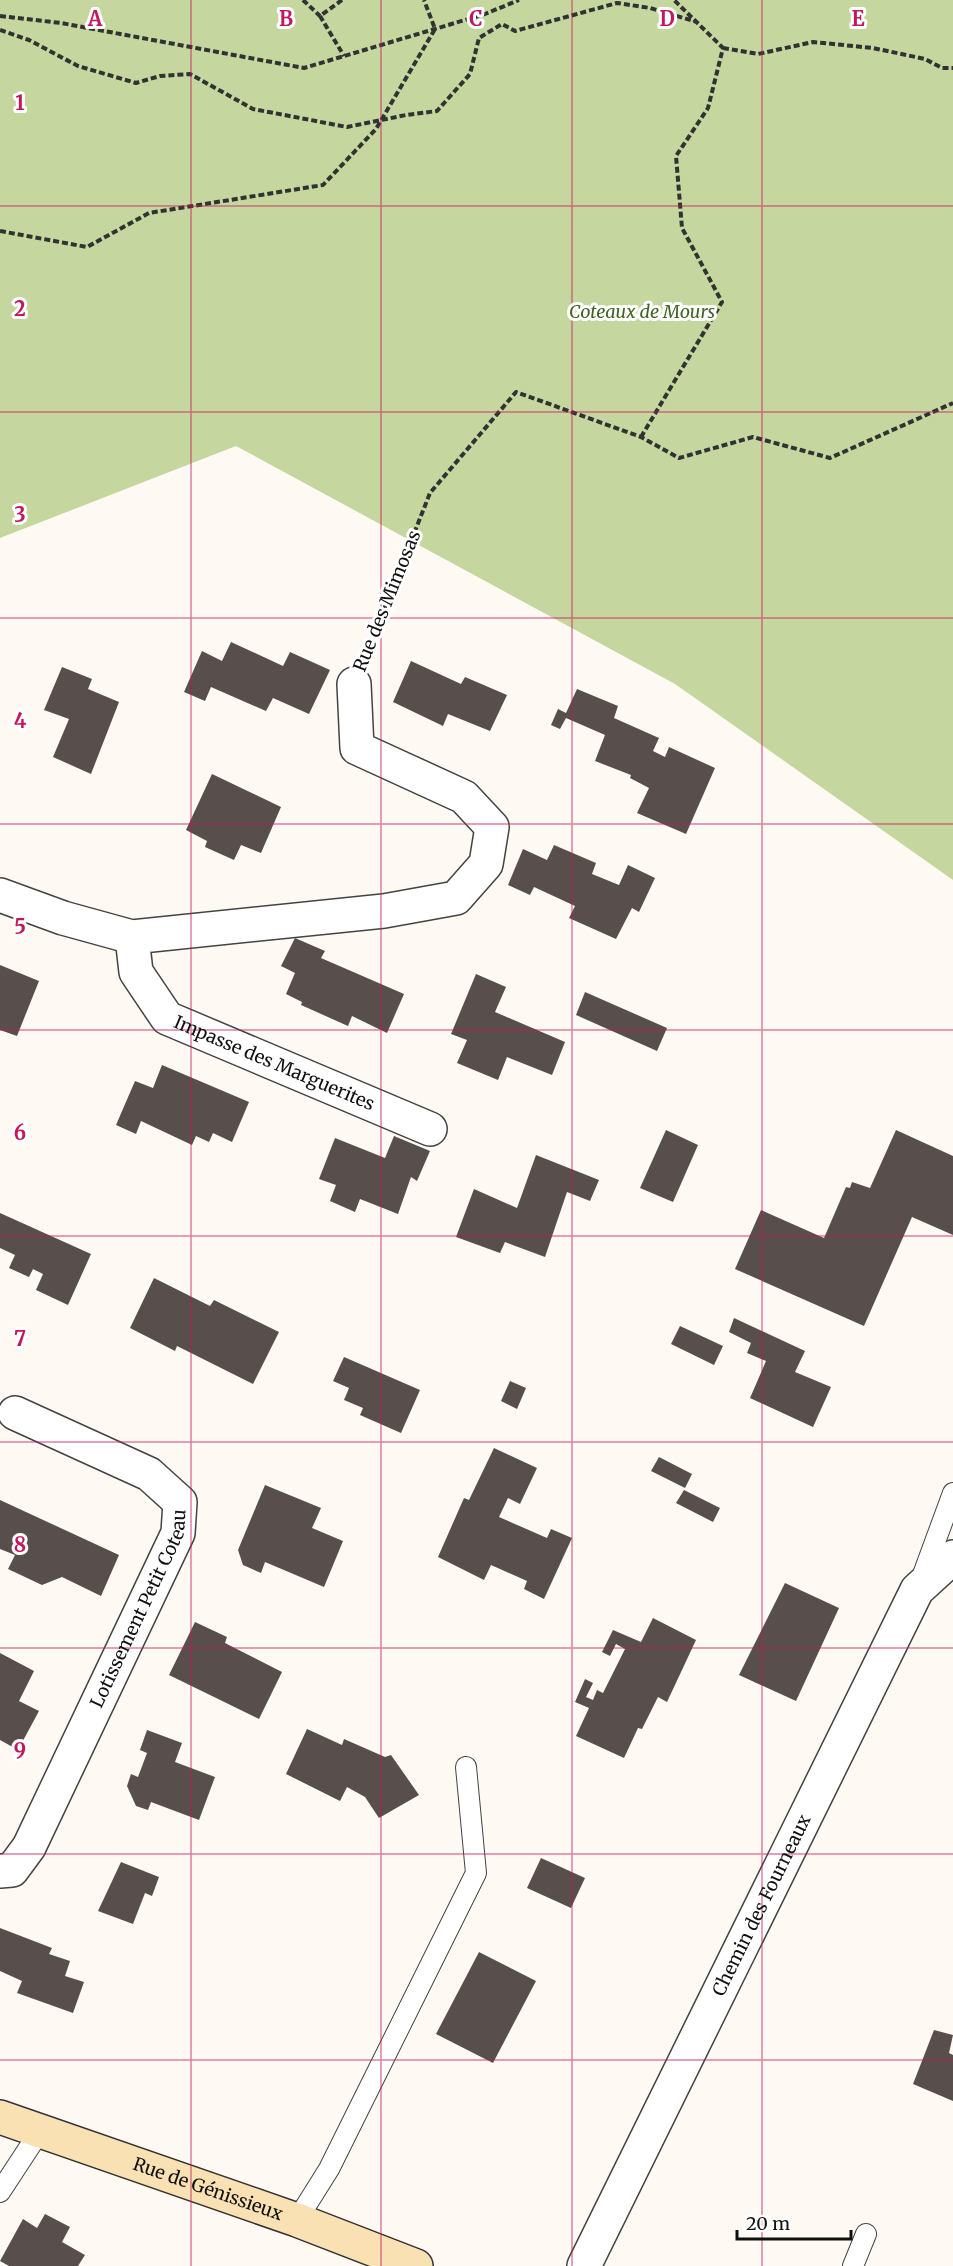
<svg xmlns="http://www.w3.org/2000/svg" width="953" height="2266" font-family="Merriweather,serif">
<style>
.forest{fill:#c5d79f}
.building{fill:#584f4d}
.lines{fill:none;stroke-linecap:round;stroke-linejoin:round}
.lane-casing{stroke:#434343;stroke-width:22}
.street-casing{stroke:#434343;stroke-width:36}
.secondary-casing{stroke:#323232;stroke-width:36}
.path{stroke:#323232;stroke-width:4;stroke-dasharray:6 3;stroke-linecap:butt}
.lane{stroke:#fff;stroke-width:20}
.street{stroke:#fff;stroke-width:33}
.secondary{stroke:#f9e1b3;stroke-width:33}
.grid{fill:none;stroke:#c2185b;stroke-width:1.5;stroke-opacity:0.55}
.labels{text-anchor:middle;stroke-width:6;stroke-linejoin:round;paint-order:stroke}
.park-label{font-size:18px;font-style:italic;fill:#406424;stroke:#fff}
.street-label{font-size:18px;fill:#101010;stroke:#fff}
.grid-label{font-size:20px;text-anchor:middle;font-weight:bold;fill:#c2185b;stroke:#fff;stroke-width:6;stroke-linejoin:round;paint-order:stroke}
</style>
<rect width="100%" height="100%" fill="#fefaf3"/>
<path class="forest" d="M0 0H953V880L675 684 236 446 0 538Z"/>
<path class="building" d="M231 642 283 666 290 652 330 670 309 714 273 698 266 711 211 687 205 701 184 692 202 651 222 661Z
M411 661 461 684 465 677 507 695 490 731 448 714 443 726 393 702Z
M62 667 92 679 88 689 119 702 91 774 53 757 69 719 44 710Z
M577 689 618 706 614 718 659 738 653 751 665 757 669 747 715 768 686 834 637 813 649 788 630 778 631 775 595 761 605 735 566 718 560 729 551 725 558 709 566 713Z
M212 774 281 807 261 853 241 845 234 860 205 847 207 841 186 830Z
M554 845 596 863 592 874 619 885 628 865 655 878 639 912 632 908 616 939 569 918 575 906 534 887 530 895 508 885 523 849 547 860Z
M295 938 325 951 321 958 404 994 387 1033 352 1016 348 1026 301 1005 302 1002 286 994 295 973 281 966Z
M0 965 39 981 17 1036 0 1030Z
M476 974 506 987 495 1012 565 1042 552 1075 507 1057 498 1080 457 1063 467 1040 451 1034Z
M585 992 667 1028 657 1051 576 1015Z
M162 1065 249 1102 232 1142 213 1133 209 1142 196 1136 192 1145 141 1121 136 1134 116 1125 135 1081 153 1088Z
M666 1130 698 1145 673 1202 640 1188Z
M896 1130 953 1156V1235L912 1217 864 1326 735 1269 761 1210 824 1238 846 1187 850 1188 852 1182 870 1188Z
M394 1136 430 1151 417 1181 411 1177 398 1214 360 1199 355 1212 330 1201 336 1185 319 1179 335 1138 385 1158Z
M536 1155 599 1180 590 1201 567 1192 545 1257 505 1242 500 1253 456 1237 474 1189 517 1208Z
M0 1213 91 1254 68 1305 36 1290 43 1274 33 1269 29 1277 9 1268 15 1255 0 1248Z
M154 1278 210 1306 214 1300 279 1332 253 1384 177 1346 175 1351 130 1328Z
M734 1318 805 1351 795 1372 831 1387 813 1427 750 1398 766 1361 747 1353 751 1343 729 1332Z
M680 1326 723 1346 714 1365 671 1344Z
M344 1357 420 1390 401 1433 360 1415 363 1408 344 1400 349 1388 333 1381Z
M510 1381 526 1388 517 1409 501 1401Z
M494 1448 537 1468 520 1504 508 1498 499 1517 547 1538 551 1529 572 1538 544 1599 524 1589 527 1581 491 1565 484 1580 438 1557 464 1498 469 1500Z
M659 1457 692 1474 685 1488 651 1471Z
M265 1485 321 1508 312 1528 343 1541 324 1587 265 1562 261 1573 243 1565 238 1550Z
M684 1490 720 1508 713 1522 676 1503Z
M0 1500 119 1555 101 1596 62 1577 42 1585 8 1569 15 1555 0 1549Z
M785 1583 839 1608 796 1701 739 1675Z
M653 1618 696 1640 667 1702 658 1697 642 1729 638 1728 624 1758 576 1736 589 1708 575 1702 585 1679 593 1683 586 1697 593 1700 597 1690 603 1693 625 1649 616 1644 610 1656 602 1652 613 1630 641 1642Z
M195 1622 227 1637 225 1643 282 1672 259 1719 169 1675Z
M0 1653 34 1671 19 1701 39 1711 18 1750 0 1740Z
M307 1729 342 1745 344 1739 385 1757 391 1755 419 1795 379 1818 365 1797 347 1787 340 1801 286 1774Z
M147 1730 182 1743 175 1762 215 1777 199 1820 151 1802 148 1810 136 1806 127 1786 131 1774 138 1777 147 1753 140 1750Z
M541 1858 585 1878 571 1908 527 1888Z
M121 1862 159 1877 152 1896 145 1893 133 1924 98 1911Z
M0 1928 52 1948 49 1954 70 1961 65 1976 84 1982 73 2013 17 1993 22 1981 0 1971Z
M479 1952 536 1981 493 2063 436 2034Z
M934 2030 953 2035 949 2053 953 2055V2101L913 2084Z
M45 2214 70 2227 62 2242 85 2255 78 2266H9L0 2261 23 2219 37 2228Z"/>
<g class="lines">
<g class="lane-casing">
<path id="lane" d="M921 1580 953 1493
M0 2192 40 2131
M297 2220 329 2169 476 1873 466 1767
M853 2266 866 2234"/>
</g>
<g class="street-casing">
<g id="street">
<path d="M0 895 63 918 132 937 384 911 456 898 486 864 492 827 464 797 357 748 354 684"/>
<path id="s1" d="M132 937 136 972 167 1018 430 1129"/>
<path id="s2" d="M0 1871 12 1870 29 1847 178 1533 180 1502 149 1474 15 1413"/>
<path id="s3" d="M584 2266 917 1590 953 1557"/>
</g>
</g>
<g class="secondary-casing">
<g id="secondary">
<path id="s4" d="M0 2117 297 2220 416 2266"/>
</g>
</g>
<path class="path" d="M303 0 320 16
M342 0 320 16 344 56
M0 16 61 23 304 68 485 14 519 0
M0 30 29 40 78 66 136 83 160 76 190 74 253 109 347 127 406 115 437 111 470 74 479 38 502 24 515 31 617 3 650 8 697 22
M723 48 758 54 813 42 873 48 925 59 942 68H953
M0 231 87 247 149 213 323 185 376 129 435 29 424 0
M641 437 722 302 682 228 676 156 708 108 723 48 674 0
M368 650 430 493 516 392 641 437 679 458 753 437 830 458 953 403"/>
<use href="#lane" class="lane"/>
<use href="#street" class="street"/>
<use href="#secondary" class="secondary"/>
</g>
<path class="grid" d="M191 0V2266M381 0V2266M572 0V2266M762 0V2266M0 206H953M0 412H953M0 618H953M0 824H953M0 1030H953M0 1236H953M0 1442H953M0 1648H953M0 1854H953M0 2060H953"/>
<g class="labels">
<g class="park-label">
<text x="642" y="318">Coteaux de Mours</text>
</g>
<g class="street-label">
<text transform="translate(387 601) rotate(-68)" y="6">Rue des Mimosas</text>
<text dy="6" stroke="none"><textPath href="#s1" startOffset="207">Impasse des Marguerites</textPath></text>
<text dy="6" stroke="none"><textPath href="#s2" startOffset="304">Lotissement Petit Coteau</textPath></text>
<text dy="6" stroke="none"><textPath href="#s3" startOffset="402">Chemin des Fourneaux</textPath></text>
<text dy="6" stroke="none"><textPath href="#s4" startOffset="220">Rue de Génissieux</textPath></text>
</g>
</g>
<g class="grid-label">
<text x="95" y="26">A</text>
<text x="286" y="26">B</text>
<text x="476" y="26">C</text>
<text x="667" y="26">D</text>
<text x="858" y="26">E</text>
<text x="20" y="110">1</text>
<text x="20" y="316">2</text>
<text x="20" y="522">3</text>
<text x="20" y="728">4</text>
<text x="20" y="934">5</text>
<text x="20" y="1140">6</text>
<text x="20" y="1346">7</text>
<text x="20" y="1552">8</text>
<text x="20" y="1758">9</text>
</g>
<path d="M737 2230v9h114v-9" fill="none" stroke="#101010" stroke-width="3"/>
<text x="746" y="2230" font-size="18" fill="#101010" stroke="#ffffff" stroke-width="4.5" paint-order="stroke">20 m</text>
</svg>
